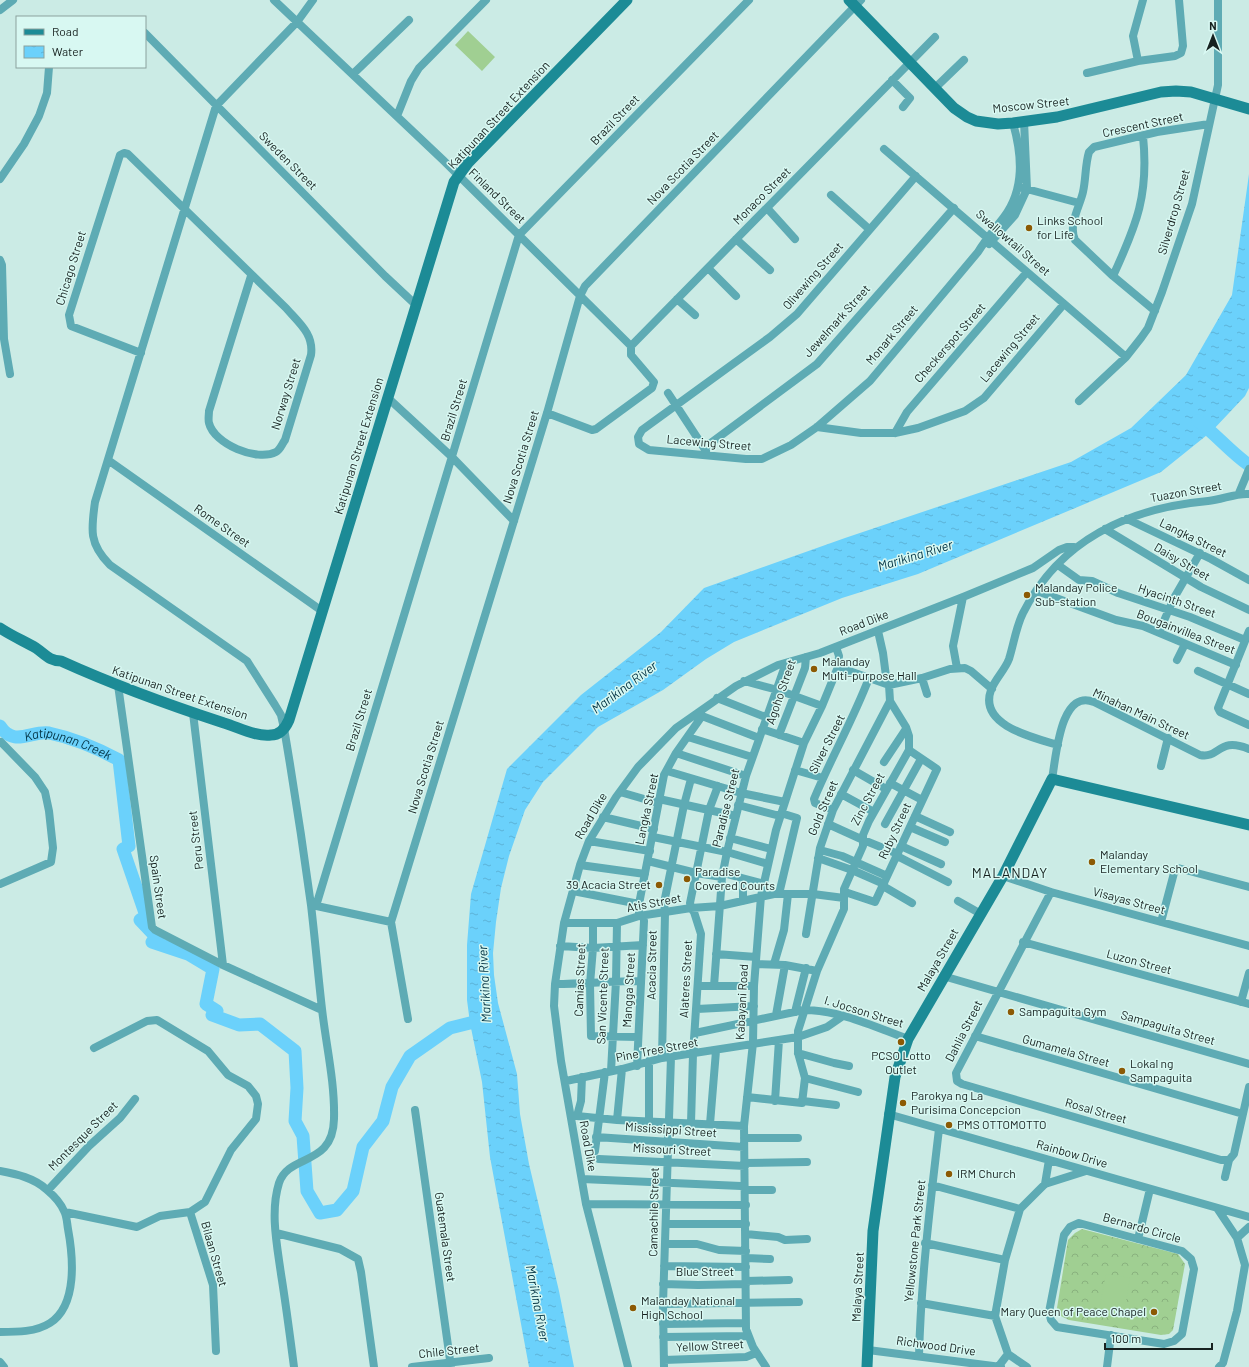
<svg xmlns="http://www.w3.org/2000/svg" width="1249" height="1367" font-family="Barlow,sans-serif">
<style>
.forest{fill:url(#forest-crowns)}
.pitch{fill:#a0cf92}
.water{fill:url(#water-ripples)}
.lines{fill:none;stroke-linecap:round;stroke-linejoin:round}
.river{stroke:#6bd1fb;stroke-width:13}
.street{stroke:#5eabb4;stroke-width:8}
.secondary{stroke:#1c8b96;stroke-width:11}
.poi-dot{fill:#8c5a04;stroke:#d8f8f2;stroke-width:1.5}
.labels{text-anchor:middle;stroke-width:3;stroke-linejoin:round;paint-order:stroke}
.street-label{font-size:12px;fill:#172220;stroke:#d8f8f2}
.poi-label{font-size:12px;fill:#172220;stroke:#d8f8f2;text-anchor:start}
.water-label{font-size:13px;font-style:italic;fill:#023344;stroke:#d8f8f2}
.quarter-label{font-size:14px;letter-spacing:1px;fill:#172220;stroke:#d8f8f2}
</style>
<defs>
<pattern id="forest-crowns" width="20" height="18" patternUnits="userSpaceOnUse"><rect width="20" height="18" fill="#a0cf92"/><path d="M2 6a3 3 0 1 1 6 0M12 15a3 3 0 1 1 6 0" fill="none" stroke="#89b17e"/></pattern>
<pattern id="water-ripples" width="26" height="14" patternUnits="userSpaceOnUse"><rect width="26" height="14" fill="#6bd1fb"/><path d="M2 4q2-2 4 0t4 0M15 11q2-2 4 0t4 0" fill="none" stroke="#5cb3d7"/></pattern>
</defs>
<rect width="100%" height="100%" fill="#cbebe5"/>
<path class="forest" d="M1082 1229 1178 1254 1185 1264 1173 1330 1169 1334 1161 1335 1069 1320 1061 1316 1057 1308 1068 1240 1075 1233Z"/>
<path class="pitch" d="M468 31 495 57 482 71 455 45Z
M1106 1274 1130 1278 1123 1320 1098 1315Z"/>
<path class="water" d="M1249 174V388L1245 396 1212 431 1161 472 918 574 842 598 734 642 706 659 663 690 598 727 543 782 525 810 509 856 501 888 496 922 493 953 494 975 498 1003 517 1074 520 1114 529 1164 559 1291 574 1367H529L490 1157 482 1082 470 1023 467 1000V945L471 894 507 769 581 695 661 632 704 588 845 538 1071 462 1131 428 1186 375 1232 295Z"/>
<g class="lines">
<g class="river">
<path d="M1198 421C1216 434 1230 452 1249 465"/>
<path id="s1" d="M0 726C14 748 32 730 49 733 73 738 97 748 119 760L129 846 123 849 146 916 140 920 158 939 152 942 188 954 213 969 206 1004 217 1011 212 1015 239 1025 260 1024 295 1051 297 1088 295 1121 303 1136 307 1191 320 1213 337 1210 353 1191 363 1147 383 1121 392 1087 410 1056 450 1028 470 1023 485 1022"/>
</g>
<path class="street" d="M274 0 443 160 631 346
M0 10 13 0
M145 33 385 276 416 305
M1138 61 1133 36 1143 0
M1087 73 1138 61 1175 56 1181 53 1183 46 1179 0
M353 74 409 20
M892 80 910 98 903 107
M935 88 964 60
M397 116 411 81 419 68 486 0
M884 149 1126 357
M916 176 797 314 770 337 642 430 638 437 639 444 649 450 746 459H762L791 445 817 427 870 381 978 252C986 239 995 229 1004 217 1025 189 1022 155 1013 123
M0 179 24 144 39 116 47 93 49 67
M1023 188 1079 203
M831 195 869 229
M767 208 795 239
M736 239 770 270
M989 244 1015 215 1027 189 1024 121
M0 260 2 265 4 339 10 374
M708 268 736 296
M1113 276C1137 224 1149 194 1143 136
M677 299 695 315
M1155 311 1113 276 1075 240C1068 225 1080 206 1083 192 1086 179 1085 165 1089 152L1094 147 1157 132 1209 124
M631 346 935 37
M141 353 71 326 69 315 120 155 124 153 128 154 286 308C299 323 314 334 311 355L285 440C282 444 280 450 276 452 257 462 214 444 209 423 208 420 209 414 209 411L251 276
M668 393 706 451
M388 398 452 457 514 521
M1079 401 1126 357 1141 338 1148 328 1162 292 1192 204 1218 85V0
M547 413 592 430 596 429 652 388 654 382 631 355V346
M817 427 861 433H895L918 428 965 411 984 398 1064 304
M895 433 907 412 1027 272
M704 448 817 364 954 208
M108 460 322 611
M1239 493 1249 469
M1127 519 1211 559 1249 580
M1105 529 1201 587 1249 610
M1058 565 1079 580 1092 581 1118 593 1190 617 1245 640
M1037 591 1116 620 1143 626 1236 665
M878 631 883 653 887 684
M1249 631 1218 708 1220 712 1249 725
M1159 632 1174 598 1200 553
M1177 660 1185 644
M838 667 889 685 922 678 950 669 965 668 971 671 992 689
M957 668 953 646 963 597
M1198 671 1249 694
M922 678 927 694
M744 681 778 690 822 706
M118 685 152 927 155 930 223 965 322 1010
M717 698 768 718
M699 712 702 716 759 738
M193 713 223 965
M762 729 804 743
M779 735 805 668 806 657
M688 737 752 757
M1058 745C1035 738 978 726 991 690 995 679 1005 670 1009 659 1014 643 1016 627 1023 613 1060 539 1130 508 1208 501 1222 500 1235 493 1249 494
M676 753 746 776
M884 762 906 729
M1161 766 1168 738
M795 770 823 778
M853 770 886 789
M667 771 741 793 785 802
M1052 779C1056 758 1060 688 1094 702L1200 755C1220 759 1218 736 1249 749
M890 783 922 800
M620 792 658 803
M841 794 874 812
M659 799 736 816
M738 805 776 815 784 814 797 818 779 894
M833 810 815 803 814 799C831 758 853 720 869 678
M915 816 950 832
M603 817 654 829
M828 824 861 839 898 854
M885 824 921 759
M910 827 945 842
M653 837 727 852 768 864
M730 838 771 849
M589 841 650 851
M901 846 941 864
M820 850 842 856 887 876
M897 856 948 882
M818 858 852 870 884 884
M648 861 696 873 722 877
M580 865 645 874
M723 873 764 884
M1003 876 1051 892 1249 946
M743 879V901
M0 884 51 862 53 848 49 811 45 792 35 777 1 742
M883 886 912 903
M573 891 639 904
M845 892 875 902 937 769 909 750
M1051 892 956 1073 957 1081 962 1084 1221 1160H1229
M958 901 981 914
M312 905 391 922
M316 906 519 235 749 0
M639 916V904L664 775 676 753 702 716
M1161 922 1174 873 1178 868 1249 887
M564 923H617L639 916 691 908 720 906 774 894H813L844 898
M593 924V948L590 984 591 1036 638 1037
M806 934 820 848 833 810 890 701
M1023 942 1249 1004
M560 946 593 948 643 945
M716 954 756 957
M756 964 785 965 817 971
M774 964 784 930 788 894
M943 976 1249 1064
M555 984C584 984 612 981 641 981
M699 986H754
M714 986 722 877 727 852 746 776 786 663
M1241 1002 1249 973
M697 1009 754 1006
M795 1012 806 968
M776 1015 785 965
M408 1019 391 922 547 413 580 296 585 286 861 0
M695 1033 804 1010C840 1010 875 1027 908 1039
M975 1036 1243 1114
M798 1053 834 1063 849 1066
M662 1058 665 913 664 903 684 805 691 779
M637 1066 644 921 643 916
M611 1071 616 981 617 923
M805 1078 858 1092
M566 1081 622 1069 662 1058 798 1037 827 1027 843 1016
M747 1097 802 1103 805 1078 798 1053V1031L817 971 844 909V889L863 846V835L869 821 909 750V736L906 727 890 701 889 685
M775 1101 779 1040
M803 1101 836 1105
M415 1110 451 1367
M888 1114 1249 1217
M573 1116H577L581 1101 582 1077
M577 1116 617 1120 744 1126
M617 1120 622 1069
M649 1122V1061
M691 1123 693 1054 701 934 694 912 691 908 690 903 709 810 718 786
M710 1124 716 1051
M596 1137 744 1147
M744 1138H798
M595 1151 605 1072
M599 1159 745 1166
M745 1163 807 1162
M0 1171C16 1174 35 1178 47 1190 53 1195 61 1204 64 1211 67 1216 67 1224 68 1229 73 1256 78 1305 50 1323 36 1332 17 1332 0 1332
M1225 1177 1229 1160 1234 1154 1249 1087
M582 1179 741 1186 748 1190H772
M1045 1184 1049 1160
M932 1185 1020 1209
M48 1190 89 1146 120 1118 135 1099
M586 1204 746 1205
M1217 1208 1237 1238 1245 1265 1237 1311 1223 1363 1219 1367
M65 1212 137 1227 160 1216 190 1212 205 1202 231 1150 256 1119 258 1104 256 1096 248 1086 228 1075 208 1051 157 1020 147 1021 94 1048
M190 1212 213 1285 216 1351
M1079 1223 1182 1251 1191 1259 1194 1269 1182 1334 1174 1341 1164 1344 1057 1327 1051 1320 1049 1312 1064 1235 1070 1227Z
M666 1224H746
M276 1233 340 1249 358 1259 361 1272 374 1367
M746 1234 778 1237 785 1240 807 1239
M1237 1238 1249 1227
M1138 1239 1150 1189
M925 1243 1005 1260
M665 1244H697L719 1250 746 1251
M746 1258 770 1259
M664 1266 746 1267
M746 1281 789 1280
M663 1284 698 1285 746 1284
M921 1303 995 1316
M663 1304 799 1302
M663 1324 746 1323
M663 1337 748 1336
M868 1350 1001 1367
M919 1356C921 1280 930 1205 939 1129
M664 1360 746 1357 756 1353
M0 1362 4 1367
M294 1367C290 1336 286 1305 281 1274 277 1245 270 1212 279 1183 289 1153 333 1167 334 1119 335 1082 326 1045 322 1009 318 974 315 939 311 905 303 846 294 787 284 728L281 715 275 705 247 661 110 565C89 544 91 530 95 502L216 106 297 22 313 0
M412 1367 489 1358
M628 1367 586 1204 561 1061 554 1006 555 984 564 923 580 865 589 841 616 797 638 767 676 728 736 686 778 665 820 653 963 597 1033 568 1059 550 1067 547H1074
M664 1367 663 1304 671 1057
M766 1367 753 1347 746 1329 744 1126 753 1043 754 986 761 896 776 830 804 743 822 706 838 667 839 656 836 647
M998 1367 1008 1354
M1027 1367 1008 1354 995 1316 1005 1260 1020 1209 1045 1184 1086 1171
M1107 1367 1111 1335"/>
<path class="secondary" d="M849 0 954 108 967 117 976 121 998 124 1013 123 1057 117 1161 92 1176 91 1191 92 1249 109
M0 628C12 636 24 641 36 648 45 654 49 661 61 661 114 685 169 705 224 723 238 727 256 737 271 735 280 735 285 729 289 720L454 182 468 163 627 0
M867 1367 873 1231 895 1077 908 1039 1003 876 1052 779 1249 825"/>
</g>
<g class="poi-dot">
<circle cx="1029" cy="228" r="4"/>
<circle cx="1027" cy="595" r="4"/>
<circle cx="814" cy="669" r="4"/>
<circle cx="1092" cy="862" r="4"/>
<circle cx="687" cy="879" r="4"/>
<circle cx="659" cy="885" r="4"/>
<circle cx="1011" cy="1012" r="4"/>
<circle cx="901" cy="1042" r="4"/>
<circle cx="1122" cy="1071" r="4"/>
<circle cx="903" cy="1103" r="4"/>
<circle cx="949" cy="1125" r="4"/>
<circle cx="949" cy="1174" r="4"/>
<circle cx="633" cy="1308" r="4"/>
<circle cx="1154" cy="1312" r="4"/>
</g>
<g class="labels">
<g class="street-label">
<text transform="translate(1031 105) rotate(-6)" y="4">Moscow Street</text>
<text transform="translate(499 115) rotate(-47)" y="4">Katipunan Street Extension</text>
<text transform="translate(615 120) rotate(-46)" y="4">Brazil Street</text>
<text transform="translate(1143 125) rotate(-12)" y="4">Crescent Street</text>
<text transform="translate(288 161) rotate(45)" y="4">Sweden Street</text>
<text transform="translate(683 168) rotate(-46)" y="4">Nova Scotia Street</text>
<text transform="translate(497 196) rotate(44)" y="4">Finland Street</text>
<text transform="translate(762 196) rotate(-45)" y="4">Monaco Street</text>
<text transform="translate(1174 212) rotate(-74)" y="4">Silverdrop Street</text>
<text transform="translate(1013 243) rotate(41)" y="4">Swallowtail Street</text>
<text transform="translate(71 268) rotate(-73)" y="4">Chicago Street</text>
<text transform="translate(813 276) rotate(-49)" y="4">Olivewing Street</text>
<text transform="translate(837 321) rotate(-48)" y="4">Jewelmark Street</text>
<text transform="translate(892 335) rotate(-50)" y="4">Monark Street</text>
<text transform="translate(950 343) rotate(-49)" y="4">Checkerspot Street</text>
<text transform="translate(1010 348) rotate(-50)" y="4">Lacewing Street</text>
<text transform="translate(286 394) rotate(-73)" y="4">Norway Street</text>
<text transform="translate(454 410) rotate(-73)" y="4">Brazil Street</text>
<text transform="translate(709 443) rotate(5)" y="4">Lacewing Street</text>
<text transform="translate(359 446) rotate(-73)" y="4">Katipunan Street Extension</text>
<text transform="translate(521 457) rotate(-73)" y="4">Nova Scotia Street</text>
<text transform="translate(1186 492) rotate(-10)" y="4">Tuazon Street</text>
<text transform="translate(222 526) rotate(35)" y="4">Rome Street</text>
<text transform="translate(1193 538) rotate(26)" y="4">Langka Street</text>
<text transform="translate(1182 562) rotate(30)" y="4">Daisy Street</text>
<text transform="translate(1177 601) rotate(19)" y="4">Hyacinth Street</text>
<text transform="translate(864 623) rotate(-21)" y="4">Road Dike</text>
<text transform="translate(1186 632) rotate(21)" y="4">Bougainvillea Street</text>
<text transform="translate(781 692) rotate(-71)" y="4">Agoho Street</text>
<text transform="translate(180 693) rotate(19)" y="4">Katipunan Street Extension</text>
<text transform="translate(1141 714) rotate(25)" y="4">Minahan Main Street</text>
<text transform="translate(359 720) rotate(-73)" y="4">Brazil Street</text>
<text transform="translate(827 744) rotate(-63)" y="4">Silver Street</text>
<text transform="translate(426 767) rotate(-73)" y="4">Nova Scotia Street</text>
<text transform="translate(868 799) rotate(-62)" y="4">Zinc Street</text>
<text transform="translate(726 808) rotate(-76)" y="4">Paradise Street</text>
<text transform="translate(823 808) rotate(-67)" y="4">Gold Street</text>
<text transform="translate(647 809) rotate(-78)" y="4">Langka Street</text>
<text transform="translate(591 816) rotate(-60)" y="4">Road Dike</text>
<text transform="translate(895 831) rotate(-65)" y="4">Ruby Street</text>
<text transform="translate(196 840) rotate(-97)" y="4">Peru Street</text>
<text transform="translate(158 887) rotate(82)" y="4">Spain Street</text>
<text transform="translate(1129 901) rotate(15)" y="4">Visayas Street</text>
<text transform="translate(654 903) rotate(-11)" y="4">Atis Street</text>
<text transform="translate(938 960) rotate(-60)" y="4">Malaya Street</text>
<text transform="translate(1139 962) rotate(15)" y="4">Luzon Street</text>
<text transform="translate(652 965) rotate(-89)" y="4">Acacia Street</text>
<text transform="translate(686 979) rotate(-87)" y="4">Alateres Street</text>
<text transform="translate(580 980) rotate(-88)" y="4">Camias Street</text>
<text transform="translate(629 990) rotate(-87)" y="4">Mangga Street</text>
<text transform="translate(603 996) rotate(-88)" y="4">San Vicente Street</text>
<text transform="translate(742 1002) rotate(-87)" y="4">Kabayani Road</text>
<text transform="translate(864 1012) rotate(17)" y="4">I. Jocson Street</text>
<text transform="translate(1168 1028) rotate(16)" y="4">Sampaguita Street</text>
<text transform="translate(964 1031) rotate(-63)" y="4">Dahlia Street</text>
<text transform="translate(657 1050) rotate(-11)" y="4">Pine Tree Street</text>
<text transform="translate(1066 1051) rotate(16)" y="4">Gumamela Street</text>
<text transform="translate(1096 1111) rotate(16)" y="4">Rosal Street</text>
<text transform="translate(671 1130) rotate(4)" y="4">Mississippi Street</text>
<text transform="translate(83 1136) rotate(-45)" y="4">Montesque Street</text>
<text transform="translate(588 1146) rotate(80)" y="4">Road Dike</text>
<text transform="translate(672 1150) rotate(3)" y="4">Missouri Street</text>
<text transform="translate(1072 1154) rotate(16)" y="4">Rainbow Drive</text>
<text transform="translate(654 1212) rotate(-89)" y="4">Camachile Street</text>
<text transform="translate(1142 1228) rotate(16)" y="4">Bernardo Circle</text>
<text transform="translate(445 1237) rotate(82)" y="4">Guatemala Street</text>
<text transform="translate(915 1241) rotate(-84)" y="4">Yellowstone Park Street</text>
<text transform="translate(214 1254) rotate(74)" y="4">Bilaan Street</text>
<text x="705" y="1276">Blue Street</text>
<text transform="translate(858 1287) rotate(-87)" y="4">Malaya Street</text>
<text transform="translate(710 1346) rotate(-3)" y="4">Yellow Street</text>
<text transform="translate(936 1346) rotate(8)" y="4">Richwood Drive</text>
<text transform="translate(449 1351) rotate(-6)" y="4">Chile Street</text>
</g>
<g class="poi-label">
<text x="1037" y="225">Links School<tspan x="1037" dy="14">for Life</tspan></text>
<text x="1035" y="592">Malanday Police<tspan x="1035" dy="14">Sub-station</tspan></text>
<text x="822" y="666">Malanday<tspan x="822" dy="14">Multi-purpose Hall</tspan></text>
<text x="1100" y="859">Malanday<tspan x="1100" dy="14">Elementary School</tspan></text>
<text x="695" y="876">Paradise<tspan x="695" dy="14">Covered Courts</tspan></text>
<text x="651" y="889" text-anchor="end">39 Acacia Street</text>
<text x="1019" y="1016">Sampaguita Gym</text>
<text x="901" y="1060" text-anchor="middle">PCSO Lotto<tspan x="901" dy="14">Outlet</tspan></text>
<text x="1130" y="1068">Lokal ng<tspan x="1130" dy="14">Sampaguita</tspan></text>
<text x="911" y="1100">Parokya ng La<tspan x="911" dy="14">Purisima Concepcion</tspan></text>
<text x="957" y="1129">PMS OTTOMOTTO</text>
<text x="957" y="1178">IRM Church</text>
<text x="641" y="1305">Malanday National<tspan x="641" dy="14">High School</tspan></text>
<text x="1146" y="1316" text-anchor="end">Mary Queen of Peace Chapel</text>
</g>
<g class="water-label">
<text transform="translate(915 555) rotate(-17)" y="5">Marikina River</text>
<text transform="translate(624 687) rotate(-37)" y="5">Marikina River</text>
<text dy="5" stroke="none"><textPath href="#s1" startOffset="74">Katipunan Creek</textPath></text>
<text transform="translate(484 984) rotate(-93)" y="5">Marikina River</text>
<text transform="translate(538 1303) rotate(79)" y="5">Marikina River</text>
</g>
<g class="quarter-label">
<text x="1010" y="878">MALANDAY</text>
</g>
</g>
<rect x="16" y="16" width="130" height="52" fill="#d8f8f2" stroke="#8ba29e"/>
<rect x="24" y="29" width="20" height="6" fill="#1c8b96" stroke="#8ba29e"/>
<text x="52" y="36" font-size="12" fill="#172220">Road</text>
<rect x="24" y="46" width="20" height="12" fill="url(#water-ripples)" stroke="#8ba29e"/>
<text x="52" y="56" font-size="12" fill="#172220">Water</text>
<g transform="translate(1213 36)" stroke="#d8f8f2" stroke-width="3" paint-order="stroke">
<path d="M0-3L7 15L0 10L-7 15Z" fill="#172220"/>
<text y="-6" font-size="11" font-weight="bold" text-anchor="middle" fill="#172220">N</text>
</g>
<path d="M1105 1343v6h107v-6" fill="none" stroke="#172220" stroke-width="2"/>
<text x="1111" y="1343" font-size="12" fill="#172220" stroke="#d8f8f2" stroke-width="3" paint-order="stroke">100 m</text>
</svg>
